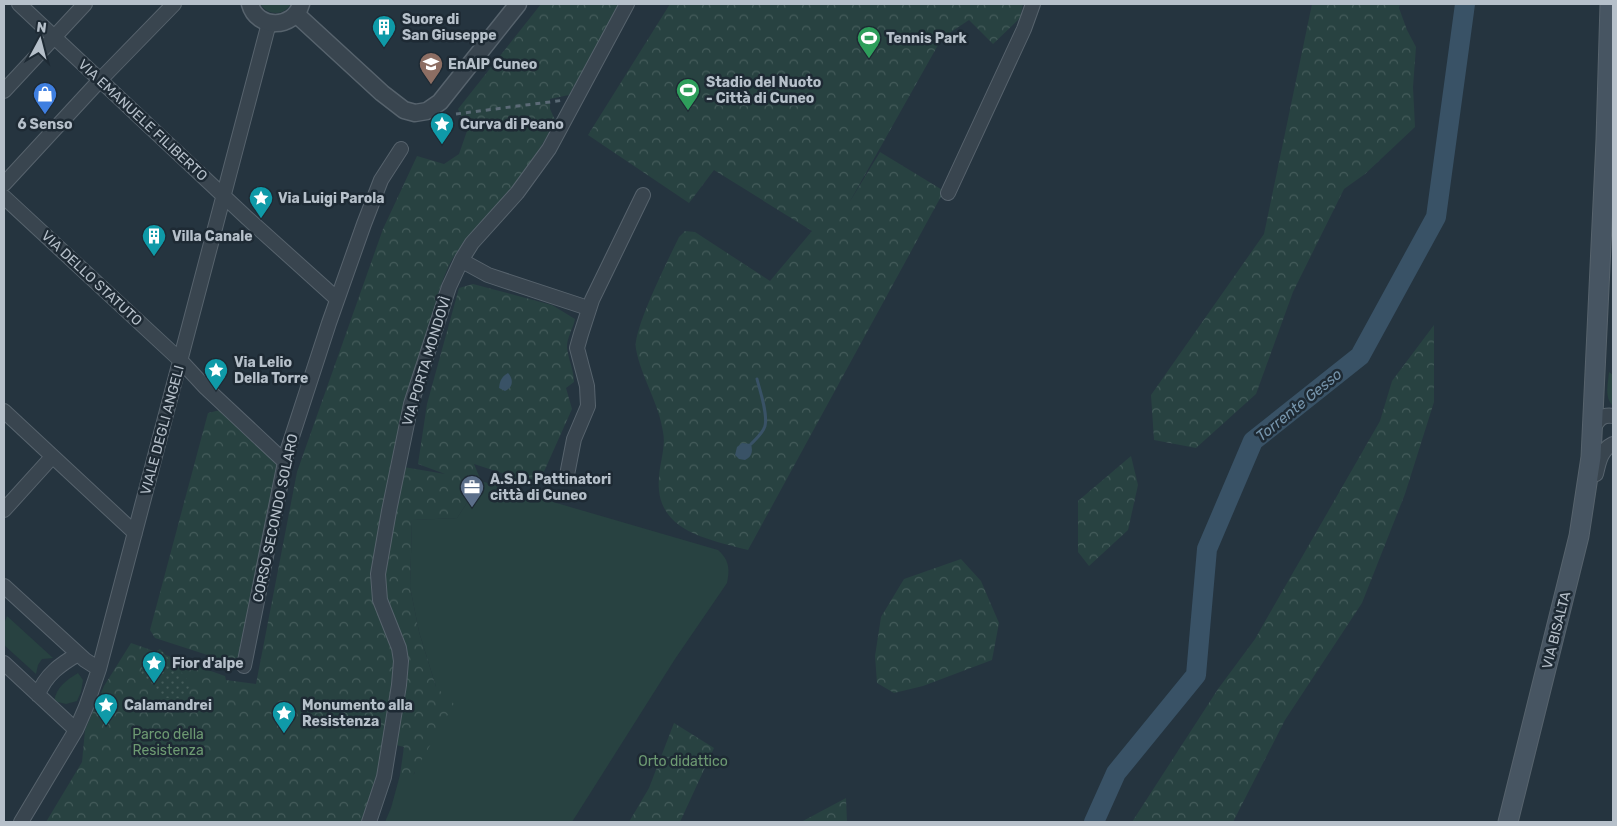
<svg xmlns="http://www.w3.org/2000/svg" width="1617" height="826" font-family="Rubik,sans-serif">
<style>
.grass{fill:#284241}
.forest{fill:url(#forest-crowns)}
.garden{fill:url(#garden-dots)}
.water{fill:#395266}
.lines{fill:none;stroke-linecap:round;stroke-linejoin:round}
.stream{stroke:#395266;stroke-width:3}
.river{stroke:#395266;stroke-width:20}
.minor-casing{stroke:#57636d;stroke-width:16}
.tertiary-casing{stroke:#57636d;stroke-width:19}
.secondary-casing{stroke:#57636d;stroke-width:21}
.minor{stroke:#39454f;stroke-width:14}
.tertiary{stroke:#39454f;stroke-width:16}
.secondary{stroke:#475562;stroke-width:19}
.rail{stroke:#5b6a76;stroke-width:3;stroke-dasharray:5 5;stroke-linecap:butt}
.labels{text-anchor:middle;stroke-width:5;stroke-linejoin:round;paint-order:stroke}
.poi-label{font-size:14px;font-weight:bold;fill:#b6c0ca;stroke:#1e2a34;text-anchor:start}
.street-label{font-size:14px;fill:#b6c0ca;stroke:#1e2a34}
.park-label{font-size:14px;fill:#6d9a72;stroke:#1e2a34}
.water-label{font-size:15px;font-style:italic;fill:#7695ac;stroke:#1e2a34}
</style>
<defs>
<pattern id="forest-crowns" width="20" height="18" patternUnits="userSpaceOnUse" patternTransform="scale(1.25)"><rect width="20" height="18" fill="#284241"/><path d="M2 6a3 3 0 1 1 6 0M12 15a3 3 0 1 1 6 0" fill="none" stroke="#455c5b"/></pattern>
<pattern id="garden-dots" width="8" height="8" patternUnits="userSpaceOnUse" patternTransform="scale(1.25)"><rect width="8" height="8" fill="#284241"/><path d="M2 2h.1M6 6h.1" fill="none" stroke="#455c5b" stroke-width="1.8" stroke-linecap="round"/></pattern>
</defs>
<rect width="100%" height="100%" fill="#25343f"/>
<path class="grass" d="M260 4H291C283 16 269 16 260 4Z
M1609 372 1613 375V406C1604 397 1608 384 1609 372Z
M481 481 718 550C729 560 730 568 727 583L675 659 572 822H385L391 808 400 775 414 774 436 687 419 632 410 587 412 520 457 518Z
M7 616 53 658 42 659 38 665 36 674 4 645V624Z
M78 673 83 680 81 692 77 701 66 704 54 701C57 687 65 681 78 673Z"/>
<path class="forest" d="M541 4H620L569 95 550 99V109L555 120C544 144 528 168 511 188 494 209 473 229 457 252 448 264 443 280 438 294L392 465 445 474 418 464 427 404 459 288 473 284 552 305 575 319C573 329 567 337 567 347 568 359 574 370 574 382L566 388 572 409 538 485 474 464 481 481 457 518 412 520 410 587 419 632 436 687 454 704 413 775H400L404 747 396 745 378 776 362 822H46L82 762 85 730 104 686 131 643 225 676 226 680 256 684 297 472 383 229 417 156 444 164 459 154 467 131 458 109Z
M670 4H1023L1020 18 993 44 969 20 942 38 849 203 880 152 944 191 748 550C707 539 654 531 659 477 660 462 666 446 663 432 659 403 641 377 636 349 632 331 669 258 679 237L685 231 695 232 770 281 812 231 714 170 689 203 588 135Z
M1312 4H1400L1399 8 1407 30 1416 47 1413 87 1415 127 1365 174 1344 189 1293 292 1256 394 1196 448 1154 440 1151 395 1264 234Z
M1434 325V402L1405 494 1362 603 1285 720 1233 822H1132L1218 689 1255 639 1380 421 1392 381Z
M220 410 277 465 238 657 229 662 155 638 150 630 208 413Z
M1131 456 1138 485 1128 530 1089 566 1078 552V501Z
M961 559 981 581 999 623 992 660 923 686 894 693 877 683 875 656 881 617 904 579Z
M674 723 714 748 680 822H629L649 788Z
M846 798 847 822H801Z"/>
<path class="garden" d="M160 649 188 680 190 687 181 698H161L141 673 150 655Z"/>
<path class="water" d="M508 373C514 379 513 388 505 391L499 388C500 381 501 377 508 373Z
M742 443 751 444C753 451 752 457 745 460L739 459 735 455 737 447Z"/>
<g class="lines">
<path class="stream" d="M751 444C756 439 763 433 765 426 768 414 760 391 757 379"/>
<path class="river" d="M1094 822 1116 773 1196 675 1207 549 1253 441 1360 356 1436 217 1465 4"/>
<g class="minor-casing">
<path id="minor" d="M19 4 246 217 337 299
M4 91 85 4
M4 184 100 80 174 4
M948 193 1024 29 1033 4
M4 197 180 360 206 388 285 462
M462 259 466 263 488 275 588 308
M4 411 135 533
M1593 431V429C1598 420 1602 414 1613 416
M1596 474C1599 461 1601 450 1613 444
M567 475 574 439 588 406 587 386 577 348 581 334 592 300 643 195
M4 510 52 457
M4 586 85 660 99 669
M4 663 76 730
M244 666 287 452 329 323 364 224 381 180 401 149
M38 695C45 675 61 664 78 654
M21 822 76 730 86 707 99 669 269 23
M369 822 384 777 399 685 401 661 399 648 380 600 378 574 389 511 411 404 449 287 462 259 472 243 517 193 549 149 627 4"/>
</g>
<g class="tertiary-casing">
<path id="tertiary" d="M250 4C257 30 294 29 301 4
M296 14 382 93 404 110 415 113 427 111 440 102 518 4"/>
</g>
<g class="secondary-casing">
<path id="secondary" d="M1508 822 1579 536 1591 457 1606 140 1610 4"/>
</g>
<use href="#minor" class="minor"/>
<use href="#tertiary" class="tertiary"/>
<use href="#secondary" class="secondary"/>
<path class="rail" d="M456 114 565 100"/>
</g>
<defs>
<g id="building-pin" transform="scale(1.25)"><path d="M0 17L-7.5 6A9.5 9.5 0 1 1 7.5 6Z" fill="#0f9aa8" stroke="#1e2a34"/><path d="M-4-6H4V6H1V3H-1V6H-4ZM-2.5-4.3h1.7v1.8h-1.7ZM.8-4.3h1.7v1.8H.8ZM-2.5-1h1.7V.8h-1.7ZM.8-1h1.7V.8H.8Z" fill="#fff"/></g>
<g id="stadium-pin" transform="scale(1.25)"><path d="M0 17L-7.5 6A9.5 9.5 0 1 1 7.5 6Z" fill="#2e9e5b" stroke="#1e2a34"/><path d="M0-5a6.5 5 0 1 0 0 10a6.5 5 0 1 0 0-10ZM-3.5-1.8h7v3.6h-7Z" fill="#fff"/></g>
<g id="university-pin" transform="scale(1.25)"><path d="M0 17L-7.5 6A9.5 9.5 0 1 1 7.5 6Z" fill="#8d6e63" stroke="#1e2a34"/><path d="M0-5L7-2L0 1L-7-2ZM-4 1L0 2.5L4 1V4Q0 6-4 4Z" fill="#fff"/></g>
<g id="shop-pin" transform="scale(1.25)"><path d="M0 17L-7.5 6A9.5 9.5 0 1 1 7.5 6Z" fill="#3f7fe0" stroke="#1e2a34"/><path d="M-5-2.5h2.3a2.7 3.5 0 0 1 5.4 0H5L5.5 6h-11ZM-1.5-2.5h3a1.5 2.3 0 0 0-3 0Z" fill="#fff"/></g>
<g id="sight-pin" transform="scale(1.25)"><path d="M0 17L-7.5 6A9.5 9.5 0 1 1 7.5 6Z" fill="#0f9aa8" stroke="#1e2a34"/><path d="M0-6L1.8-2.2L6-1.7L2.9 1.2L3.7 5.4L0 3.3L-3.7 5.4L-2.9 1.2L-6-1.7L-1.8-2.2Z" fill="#fff"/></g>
<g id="office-pin" transform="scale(1.25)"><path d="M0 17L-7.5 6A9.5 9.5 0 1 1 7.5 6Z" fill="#5c6f8a" stroke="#1e2a34"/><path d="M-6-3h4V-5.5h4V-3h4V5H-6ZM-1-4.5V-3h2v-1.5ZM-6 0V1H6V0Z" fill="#fff"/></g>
</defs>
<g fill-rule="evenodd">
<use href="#building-pin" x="384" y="27"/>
<use href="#stadium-pin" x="869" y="38"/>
<use href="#university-pin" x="431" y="64"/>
<use href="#stadium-pin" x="688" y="90"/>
<use href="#shop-pin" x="45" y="94"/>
<use href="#sight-pin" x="442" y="124"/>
<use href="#sight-pin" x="261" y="198"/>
<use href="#building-pin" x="154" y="236"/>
<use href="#sight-pin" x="216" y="370"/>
<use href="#office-pin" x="472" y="487"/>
<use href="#sight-pin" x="154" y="663"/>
<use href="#sight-pin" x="106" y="705"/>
<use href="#sight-pin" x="284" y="713"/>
</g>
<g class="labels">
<g class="poi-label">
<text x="402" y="24">Suore di<tspan x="402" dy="16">San Giuseppe</tspan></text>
<text x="886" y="43">Tennis Park</text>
<text x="448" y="69">EnAIP Cuneo</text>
<text x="706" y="87">Stadio del Nuoto<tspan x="706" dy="16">- Città di Cuneo</tspan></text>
<text x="45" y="129" text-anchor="middle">6 Senso</text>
<text x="460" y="129">Curva di Peano</text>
<text x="278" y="203">Via Luigi Parola</text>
<text x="172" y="241">Villa Canale</text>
<text x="234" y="367">Via Lelio<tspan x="234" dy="16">Della Torre</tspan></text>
<text x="490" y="484">A.S.D. Pattinatori<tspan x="490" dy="16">città di Cuneo</tspan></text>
<text x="172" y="668">Fior d'alpe</text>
<text x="124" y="710">Calamandrei</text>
<text x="302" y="710">Monumento alla<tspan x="302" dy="16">Resistenza</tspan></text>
</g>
<g class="street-label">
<text transform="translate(143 120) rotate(43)" y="5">VIA EMANUELE FILIBERTO</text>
<text transform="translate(92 278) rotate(43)" y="5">VIA DELLO STATUTO</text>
<text transform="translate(426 361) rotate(-73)" y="5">VIA PORTA MONDOVÌ</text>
<text transform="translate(162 430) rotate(-75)" y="5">VIALE DEGLI ANGELI</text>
<text transform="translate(275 518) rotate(-78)" y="5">CORSO SECONDO SOLARO</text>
<text transform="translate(1556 630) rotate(-76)" y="5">VIA BISALTA</text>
</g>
<g class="park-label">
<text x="168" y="739">Parco della<tspan x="168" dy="16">Resistenza</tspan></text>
<text x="683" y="766">Orto didattico</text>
</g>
<g class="water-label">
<text transform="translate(1299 405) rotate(-39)" y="5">Torrente Gesso</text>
</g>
</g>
<rect width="1617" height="826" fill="none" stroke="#b6c0ca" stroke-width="10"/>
<g transform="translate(40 40) rotate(7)" stroke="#1e2a34" stroke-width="4" paint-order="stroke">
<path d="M0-4L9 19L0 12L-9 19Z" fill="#b6c0ca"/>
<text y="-8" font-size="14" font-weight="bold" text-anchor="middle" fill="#b6c0ca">N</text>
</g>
</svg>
